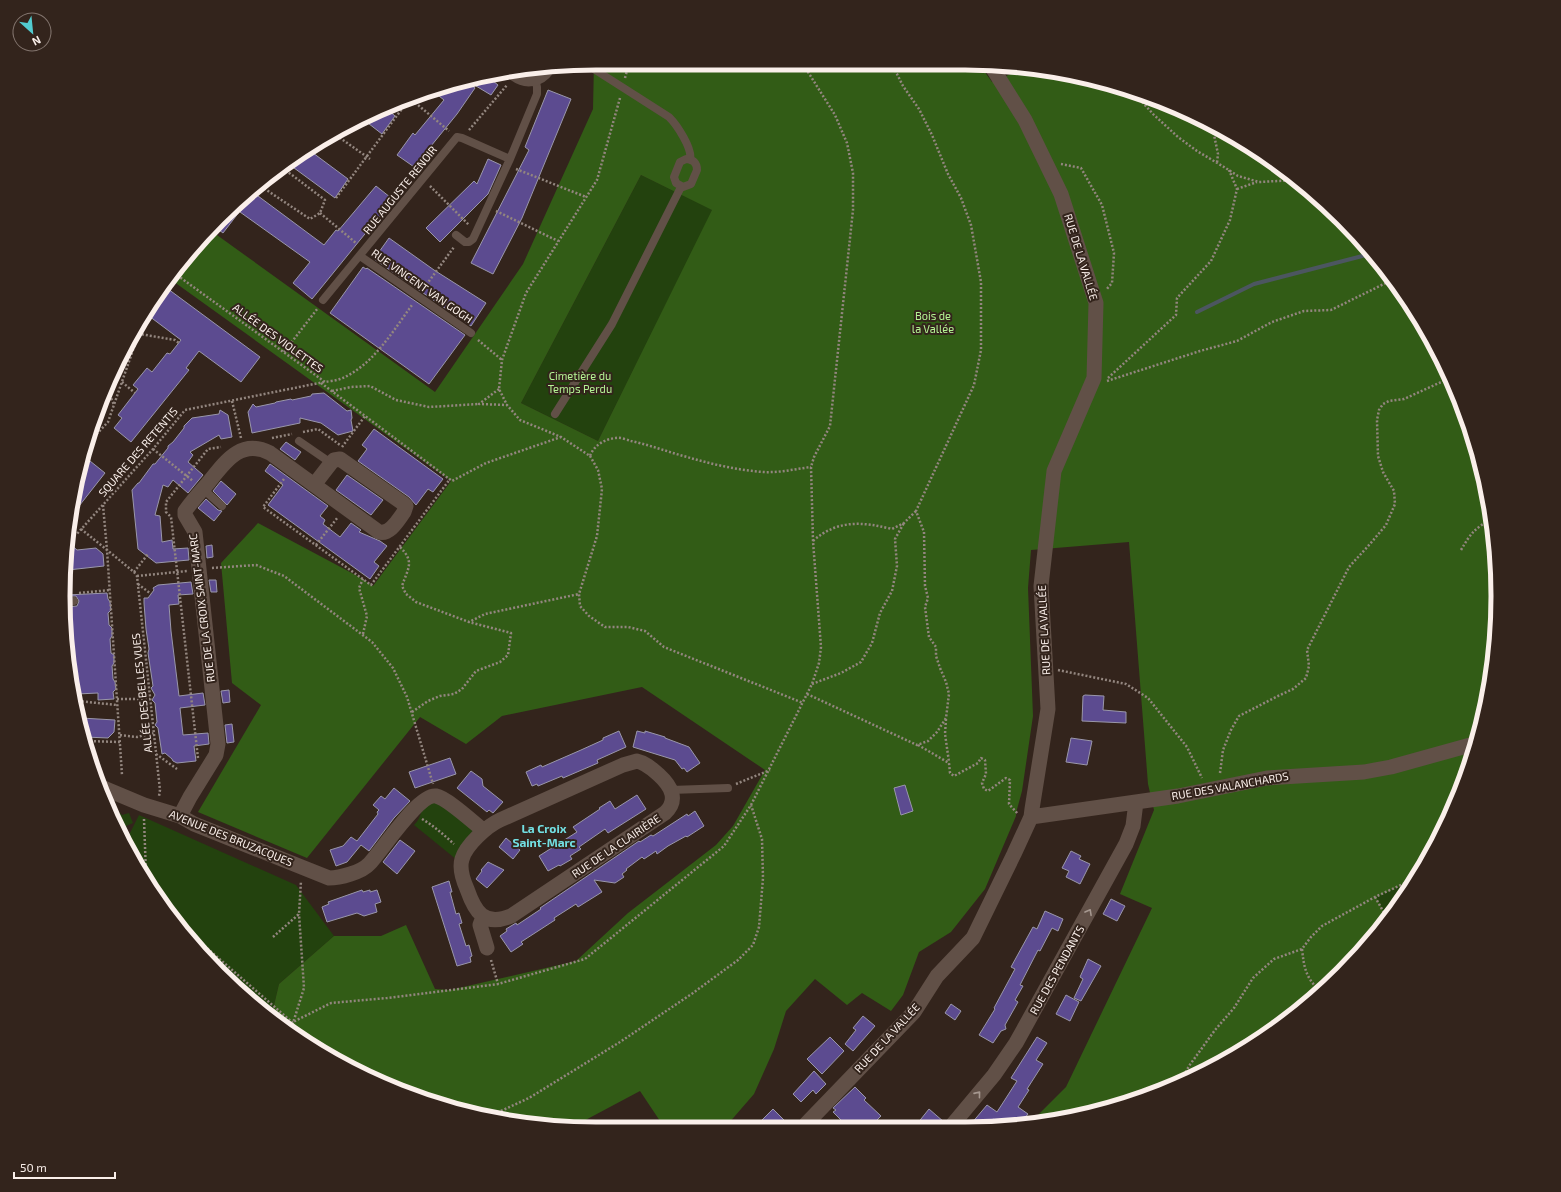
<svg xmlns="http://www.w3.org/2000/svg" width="1561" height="1192" font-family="'Exo 2',sans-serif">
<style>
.green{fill:#23420e}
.forest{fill:#325c16;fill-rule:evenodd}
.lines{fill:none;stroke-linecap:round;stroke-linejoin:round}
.stream{stroke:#4c5660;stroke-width:4}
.building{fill:#5c4b90;stroke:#9a97aa}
.path{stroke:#93867f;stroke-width:2.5;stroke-dasharray:2 2;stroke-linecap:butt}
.service{stroke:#615047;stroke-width:8}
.minor{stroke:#615047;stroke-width:15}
.oneway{stroke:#a69890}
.labels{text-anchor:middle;stroke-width:4;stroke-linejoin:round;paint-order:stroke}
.street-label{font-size:11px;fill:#faefea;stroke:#33241c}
.park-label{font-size:11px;fill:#b5f394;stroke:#33241c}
.neighbourhood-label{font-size:12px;font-weight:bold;fill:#72dfe2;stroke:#33241c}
.rim{fill:none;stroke:#faefea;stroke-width:5}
</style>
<rect width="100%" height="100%" fill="#33241c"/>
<path class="green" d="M641 175 713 210 598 441 521 403Z
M439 802 470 827 473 832 457 860 414 825C427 812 414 805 439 802Z
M120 813 122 815 129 813 133 823 126 826 128 832 124 834 115 815Z
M139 815 296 885 334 936 279 984 272 1014 219 973 153 892 127 839Z
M1416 878 1408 892 1387 918 1375 897Z"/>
<path class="forest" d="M594 63 979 64 992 82 1025 68 1103 81 1201 118 1289 173 1342 219 1408 300 1457 392 1488 492 1498 596 1488 700 1458 800 1415 879 1376 897 1387 918 1342 973 1261 1039 1169 1089 1034 1124H1029L1066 1087 1152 908 1120 894 1154 810 1148 784 1129 542 1031 550 1028 588 1033 716 1022 791 1016 813V816L985 889 951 932 919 952 903 995 891 1011 862 993 847 1005 815 979 786 1011 774 1049 754 1094 728 1124H662L640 1091 578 1124H526L424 1101 329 1057 272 1014 279 984 334 936H381L406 925 435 989 450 990 576 961 628 913 716 845 733 826 765 770 642 687 502 716 466 744 420 717 307 858 198 812 261 705 232 683 221 563 258 523 363 579 373 586 451 481 170 279 210 230 435 392 523 264 593 109ZM641 175 712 210 598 441 521 403Z"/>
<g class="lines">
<path class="stream" d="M1197 312 1254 284 1370 254"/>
</g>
<path class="building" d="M488 77 498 85 491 95 476 86 482 78Z
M464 80 475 88 457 114 431 146 433 147 417 169 397 155 413 133 415 135 444 100 439 96 446 86 458 81Z
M548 90 571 99 522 218 493 274 471 263 529 150 525 147Z
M388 110 395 116 382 134 364 120Z
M309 150 348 179 335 198 290 165Z
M488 159 501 165 488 194 440 242 426 228 474 181 477 184Z
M376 186 395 201 384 214 382 213 312 299 293 283 310 262 240 212 254 193 324 245 336 230 338 231Z
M244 200 246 203 223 233 214 226 219 219Z
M389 238 434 270 486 303 471 326 374 259Z
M363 267 366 269 367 268 465 335 429 384 330 313Z
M164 286 260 357 241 382 199 351 186 368 189 370 131 442 114 428 122 418 118 415 138 389 133 385 147 368 152 372 167 353 170 354 181 340 145 313 153 300Z
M324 393 347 411 351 410 352 418 351 420 353 431 338 435 321 423 300 418V423L252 433 248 412 253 404 256 407 275 403 276 402 291 399 292 400 311 396 312 394Z
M220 410 228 415 232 437 221 439 219 435 190 452 193 455 188 462 203 475 188 493 173 480 168 487 163 485 155 515 160 516 162 542 172 540 173 549 188 548 189 560 156 563 138 549 132 490 138 483H139L153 464H155L168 448V446L173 442 184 428V426L192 418 219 414Z
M374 429 443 479 433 492 428 489 416 505 409 497 358 461 367 449 362 445Z
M286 442 301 452 295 460 280 449Z
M85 457 105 473 72 515 73 492Z
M270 464 328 506 320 516 325 520 323 524 340 537 351 523 361 530 359 532 380 541 387 546 374 562 379 566 370 579 268 505 283 485 265 471Z
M347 475 383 500 371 515 336 490Z
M221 481 236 494 227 505 213 491Z
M206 499 218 510 222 511 214 521 198 508Z
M70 544 77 550 96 548 103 554 104 566 68 570Z
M212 545 213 557 207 558 206 546Z
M209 580H216L217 592H211Z
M191 582 193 594 178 595 179 604 169 605 171 631 179 696 203 693 205 705 180 708 183 735 208 733 209 744 194 746 196 761 177 763 173 761 172 759 165 753 162 754 158 728 155 725 157 722 155 703 152 700 155 695 151 688 153 686 148 653 149 649 146 629 144 603V598H148L154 590 153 588 158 585Z
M107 593 108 599 110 602 111 610 108 613 109 625 112 628V636L110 639 111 653 114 655V663L112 666 113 679 115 682 116 689 113 692 114 699 98 700V693L77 694 64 631 66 607 77 606 79 601 76 596H66L67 595Z
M229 690 230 702 223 703 221 691Z
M1085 695 1104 696 1103 710 1126 712V723L1082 721 1083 696Z
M81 718 115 720 114 732 108 738 85 737Z
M232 724 234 742 227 743 225 725Z
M619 731 626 747 597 760 598 763 563 778 562 776 538 786 537 784 532 786 526 772 541 765 542 767 581 750 603 740V738Z
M637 731 645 733V731L665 737V738L689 747 700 763 687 772 684 768 682 769 675 760 633 747Z
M1071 738 1092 741 1087 765 1066 762Z
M450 758 456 774 415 788 409 772Z
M471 771 482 779 483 786 503 802 493 813 489 810 487 812 457 788Z
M905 785 913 811 901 815 894 788Z
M394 788 410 801 394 818 369 851 361 845 347 862 336 866 330 850 343 846 351 837 357 841 378 814 377 812 379 810 373 805 381 796 385 799Z
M637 795 646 809 608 833 605 829 579 847 581 849 570 856 572 859 560 866 559 865 548 871 539 856 577 832 573 827 600 809 599 808 610 801 615 809Z
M695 811 704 826 687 837 686 836 668 846 657 854 656 851 644 859 642 857 626 869 627 870 622 874 624 877 615 883 594 880 602 892 578 907 576 904 554 918 555 920 521 942 523 944 511 952 500 936 507 931 506 929 516 923 517 925 541 909 540 908 639 841 640 842 651 835 653 836 687 814 688 816Z
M506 838 520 850 513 859 499 847Z
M400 840 415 851 397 874 383 862Z
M1071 851 1081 856 1079 859 1090 864 1080 884 1066 877 1069 871 1062 868Z
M488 862 504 870 487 888 476 879 482 871 481 870Z
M449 881 452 892H450L456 914 459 913 462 923 459 924 466 946 469 945 472 956 470 957 471 962 457 966 432 887Z
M362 890 363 892 370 890V892L377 890 381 902 375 904 377 912 364 916 357 913 327 922 322 907 329 904 328 902Z
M1111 899 1125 906 1117 921 1103 914Z
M1045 911 1063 919 1058 931 1052 928 1040 951 1038 950 1020 985 1023 986 1015 1000 1018 1002 1005 1025 1006 1029 1001 1031 993 1043 979 1035 995 1009 994 1008 1015 969 1011 967 1033 927 1037 929Z
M1088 959 1101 966 1081 1001 1074 998 1083 979 1080 977Z
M1066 995 1079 1002 1070 1021 1056 1014Z
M951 1004 961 1011 955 1020 945 1013Z
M863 1016 875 1026 853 1051 845 1044 856 1030 853 1028Z
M830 1037 844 1051 822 1074 807 1059Z
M1037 1037 1047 1043 1036 1060 1043 1064 1027 1089 1029 1090 1018 1107 1028 1114 1020 1124H1002L993 1119 989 1124H971L987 1105 997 1112 1017 1081 1011 1078Z
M814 1071 826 1084 816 1094 813 1090 801 1102 793 1094Z
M855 1087 866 1098 864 1100 881 1116 873 1124H845L833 1112 836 1110 833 1108Z
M773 1109 788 1124H758Z
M929 1109 944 1122V1124H917Z"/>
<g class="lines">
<path class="path" d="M625 78 629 63
M1134 93 1154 115 1178 137 1197 151 1224 167 1238 176 1259 182 1297 180
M620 98 597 180 526 293 502 360 499 389 507 405 520 420 561 437 590 456C594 445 605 439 616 438 621 437 627 440 631 441 650 445 668 452 687 457 711 464 737 470 763 472 779 473 795 469 811 467
M412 100 449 131
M1212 125 1218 154 1217 163
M469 130 507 85
M333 133 370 159
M1061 164 1081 168 1102 205 1114 253 1112 283 1106 290
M516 169 586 197
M263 186 262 187 310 219 320 213 325 200 284 169
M430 186 469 225
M1237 189 1257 182
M336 198 407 102
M496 211 558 241
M320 213 356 243
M174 273 325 382C329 381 335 381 340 379 372 367 393 331 412 305
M424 288 454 247
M134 333 175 340 179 343
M478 340 502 360
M284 352 318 308
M1108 378 1176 315 1177 298 1211 261 1230 220 1237 189 1229 170
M1107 381 1200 351 1237 341 1272 322 1304 311 1331 310 1392 280
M122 382 135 393
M321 383 452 481 486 463 561 437
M499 389 479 404 507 405
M108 391 114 405
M332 391 351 387 370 386 396 400 429 407 479 404
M232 401 241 438
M303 432 318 429 340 445
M272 438 292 434
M91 440 108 422 142 324 146 317
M342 447 365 416
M153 449 193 481
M590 456 598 470 602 489 597 536 579 594 580 606 589 616 605 627H628L645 631 664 647 803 703
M284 479 263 507 371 585 450 479
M103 505 107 550 134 572 148 554
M81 529 107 550 122 775
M70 535H76L153 449 185 410 324 382
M813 541C838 519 863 522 892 529L904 523 916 511
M316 545 338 517
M400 547C415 562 408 568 402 586L406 594 416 602 469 622 485 614 579 594
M1461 550C1471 533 1474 529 1490 520
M212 568 256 565 284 576 372 642 393 668 407 697 433 784
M134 572 137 576 160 790 159 796
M137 576 187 571
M138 584 151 594
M79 593 110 590
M363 634 367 616 359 588 363 579
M1058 670 1126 684 1148 698 1187 747 1202 778
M812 684 841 673 861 662 872 643 880 613 892 591 897 566 895 539 904 523
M807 694 917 745 928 741 937 732 946 718 949 694 946 682 940 668 936 656V647L929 637 925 607 928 598 925 586 924 532 916 511 974 385 981 350V282L971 225 961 198 948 174 932 135 919 109 903 86 895 70 894 64
M117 699H150
M78 701 117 705
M412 712 428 701 440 696 454 694 462 689 476 671 500 662 508 655 511 633 469 622
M946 719 945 734 949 762
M120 735 137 737 154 733
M86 741 120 742
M918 745 949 763 950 773 954 776 978 763 981 758 985 760 986 774 982 783 984 789 988 791 1006 778 1010 780 1009 804 1018 814
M156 754 177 769
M198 758 171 517 166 512V502L208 449 221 447
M1220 773 1223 750 1231 730 1239 716 1278 696 1293 689 1306 678 1309 666 1307 650 1349 567 1370 544 1386 525 1395 504 1394 491 1383 472 1378 456 1377 420 1379 410 1383 404 1389 401 1404 399 1450 378
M736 784 770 770
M144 819 146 874 149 885
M422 819C434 826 444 835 454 844
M1375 897 1387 918
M177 922 293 1023 304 988 299 914
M273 937 299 914 301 881
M1302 949C1304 968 1306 978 1320 991
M491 960 498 984
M287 1025 331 1003 387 998 498 984 585 959 724 846 751 805 812 684 819 663 821 647 813 541 811 467 814 457 830 426 853 210V173L847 143 835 115 803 64
M1180 1083 1189 1066 1215 1030 1234 1008 1253 978 1264 968 1274 959 1302 949 1311 937 1322 926 1375 897 1416 878
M490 1116 529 1098 620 1042 693 993 738 960 753 945 759 927 763 878 762 839 751 805"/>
<path class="service" d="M586 64 669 117C677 125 693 149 690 160
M686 159C693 159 697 163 697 170L691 184 683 187 676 183 674 177 680 162Z
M456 235 465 242H469L473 239 510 159
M360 256 471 333
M323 300 457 137 462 138 510 159 537 94V87L535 78
M555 414 612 324 681 187
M299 441 331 463
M203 489 222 506
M66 602 74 601
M671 790 728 788"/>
<path class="minor" d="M515 74C526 82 539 80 547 69
M637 761C646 763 652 769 659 775 671 786 679 800 665 813L511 916C484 927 475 912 467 889 463 880 459 869 462 859 466 845 487 826 500 820L623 765Z
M101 787 144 805 180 816 194 824 329 878C340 878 362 872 369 864 382 851 419 793 436 796 447 798 474 823 483 830
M180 816 190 797 216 755 218 744 195 532 185 515V511C192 501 201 491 209 482 225 462 241 438 270 453L379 532C390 535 398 520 404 512L406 506 404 504 340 459 334 460 331 463 314 485
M1031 817 1178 796 1267 778 1364 772 1391 767 1474 744
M483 917 480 925 487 948
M806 1124 914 1012 937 976 973 938 1014 854 1031 817 1032 809 1048 709 1041 586 1054 471 1094 378 1096 303 1061 194 1025 120 990 64
M953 1124 994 1075 1016 1043 1126 844 1133 826 1136 802"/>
</g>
<defs><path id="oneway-chevron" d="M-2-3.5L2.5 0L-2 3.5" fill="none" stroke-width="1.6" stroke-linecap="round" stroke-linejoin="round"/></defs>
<g class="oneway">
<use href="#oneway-chevron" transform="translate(1089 912) rotate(-61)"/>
<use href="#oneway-chevron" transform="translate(978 1094) rotate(-51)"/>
</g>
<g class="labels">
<g class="street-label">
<text transform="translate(400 190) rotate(-51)" y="4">RUE AUGUSTE RENOIR</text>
<text transform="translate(1081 257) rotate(73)" y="4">RUE DE LA VALLÉE</text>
<text transform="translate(422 286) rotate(35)" y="4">RUE VINCENT VAN GOGH</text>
<text transform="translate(278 338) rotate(36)" y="4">ALLÉE DES VIOLETTES</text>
<text transform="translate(138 452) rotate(-49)" y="4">SQUARE DES RETENTIS</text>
<text transform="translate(202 608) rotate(-97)" y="4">RUE DE LA CROIX SAINT-MARC</text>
<text transform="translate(1044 630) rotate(-93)" y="4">RUE DE LA VALLÉE</text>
<text transform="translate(142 693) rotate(-96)" y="4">ALLÉE DES BELLES VUES</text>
<text transform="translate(1230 786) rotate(-10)" y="4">RUE DES VALANCHARDS</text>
<text transform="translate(231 838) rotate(22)" y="4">AVENUE DES BRUZACQUES</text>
<text transform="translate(616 846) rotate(-34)" y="4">RUE DE LA CLAIRIÈRE</text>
<text transform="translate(1057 970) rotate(-61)" y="4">RUE DES PENDANTS</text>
<text transform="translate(887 1038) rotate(-47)" y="4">RUE DE LA VALLÉE</text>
</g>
<g class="park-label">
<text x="933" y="320">Bois de<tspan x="933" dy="13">la Vallée</tspan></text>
<text x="580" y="380">Cimetière du<tspan x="580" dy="13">Temps Perdu</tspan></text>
</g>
<g class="neighbourhood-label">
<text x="544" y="833">La Croix<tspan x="544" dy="14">Saint-Marc</tspan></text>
</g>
</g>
<path d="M0 0H1561V1192H0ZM596 70H965A526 526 0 0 1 1491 596V596A526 526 0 0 1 965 1122H596A526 526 0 0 1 70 596V596A526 526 0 0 1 596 70Z" fill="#33241c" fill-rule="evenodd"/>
<path class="rim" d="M596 70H965A526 526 0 0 1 1491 596V596A526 526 0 0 1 965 1122H596A526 526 0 0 1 70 596V596A526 526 0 0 1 596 70Z"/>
<g transform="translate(32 32) rotate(153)"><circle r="19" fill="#33241c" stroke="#83756e"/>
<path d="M0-3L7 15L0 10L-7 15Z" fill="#52ccd0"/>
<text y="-6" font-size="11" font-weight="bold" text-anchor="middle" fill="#faefea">N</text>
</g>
<path d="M14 1172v6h101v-6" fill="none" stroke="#faefea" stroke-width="2"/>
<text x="20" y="1172" font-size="12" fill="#faefea" stroke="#33241c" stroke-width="3" paint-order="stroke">50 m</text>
</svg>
